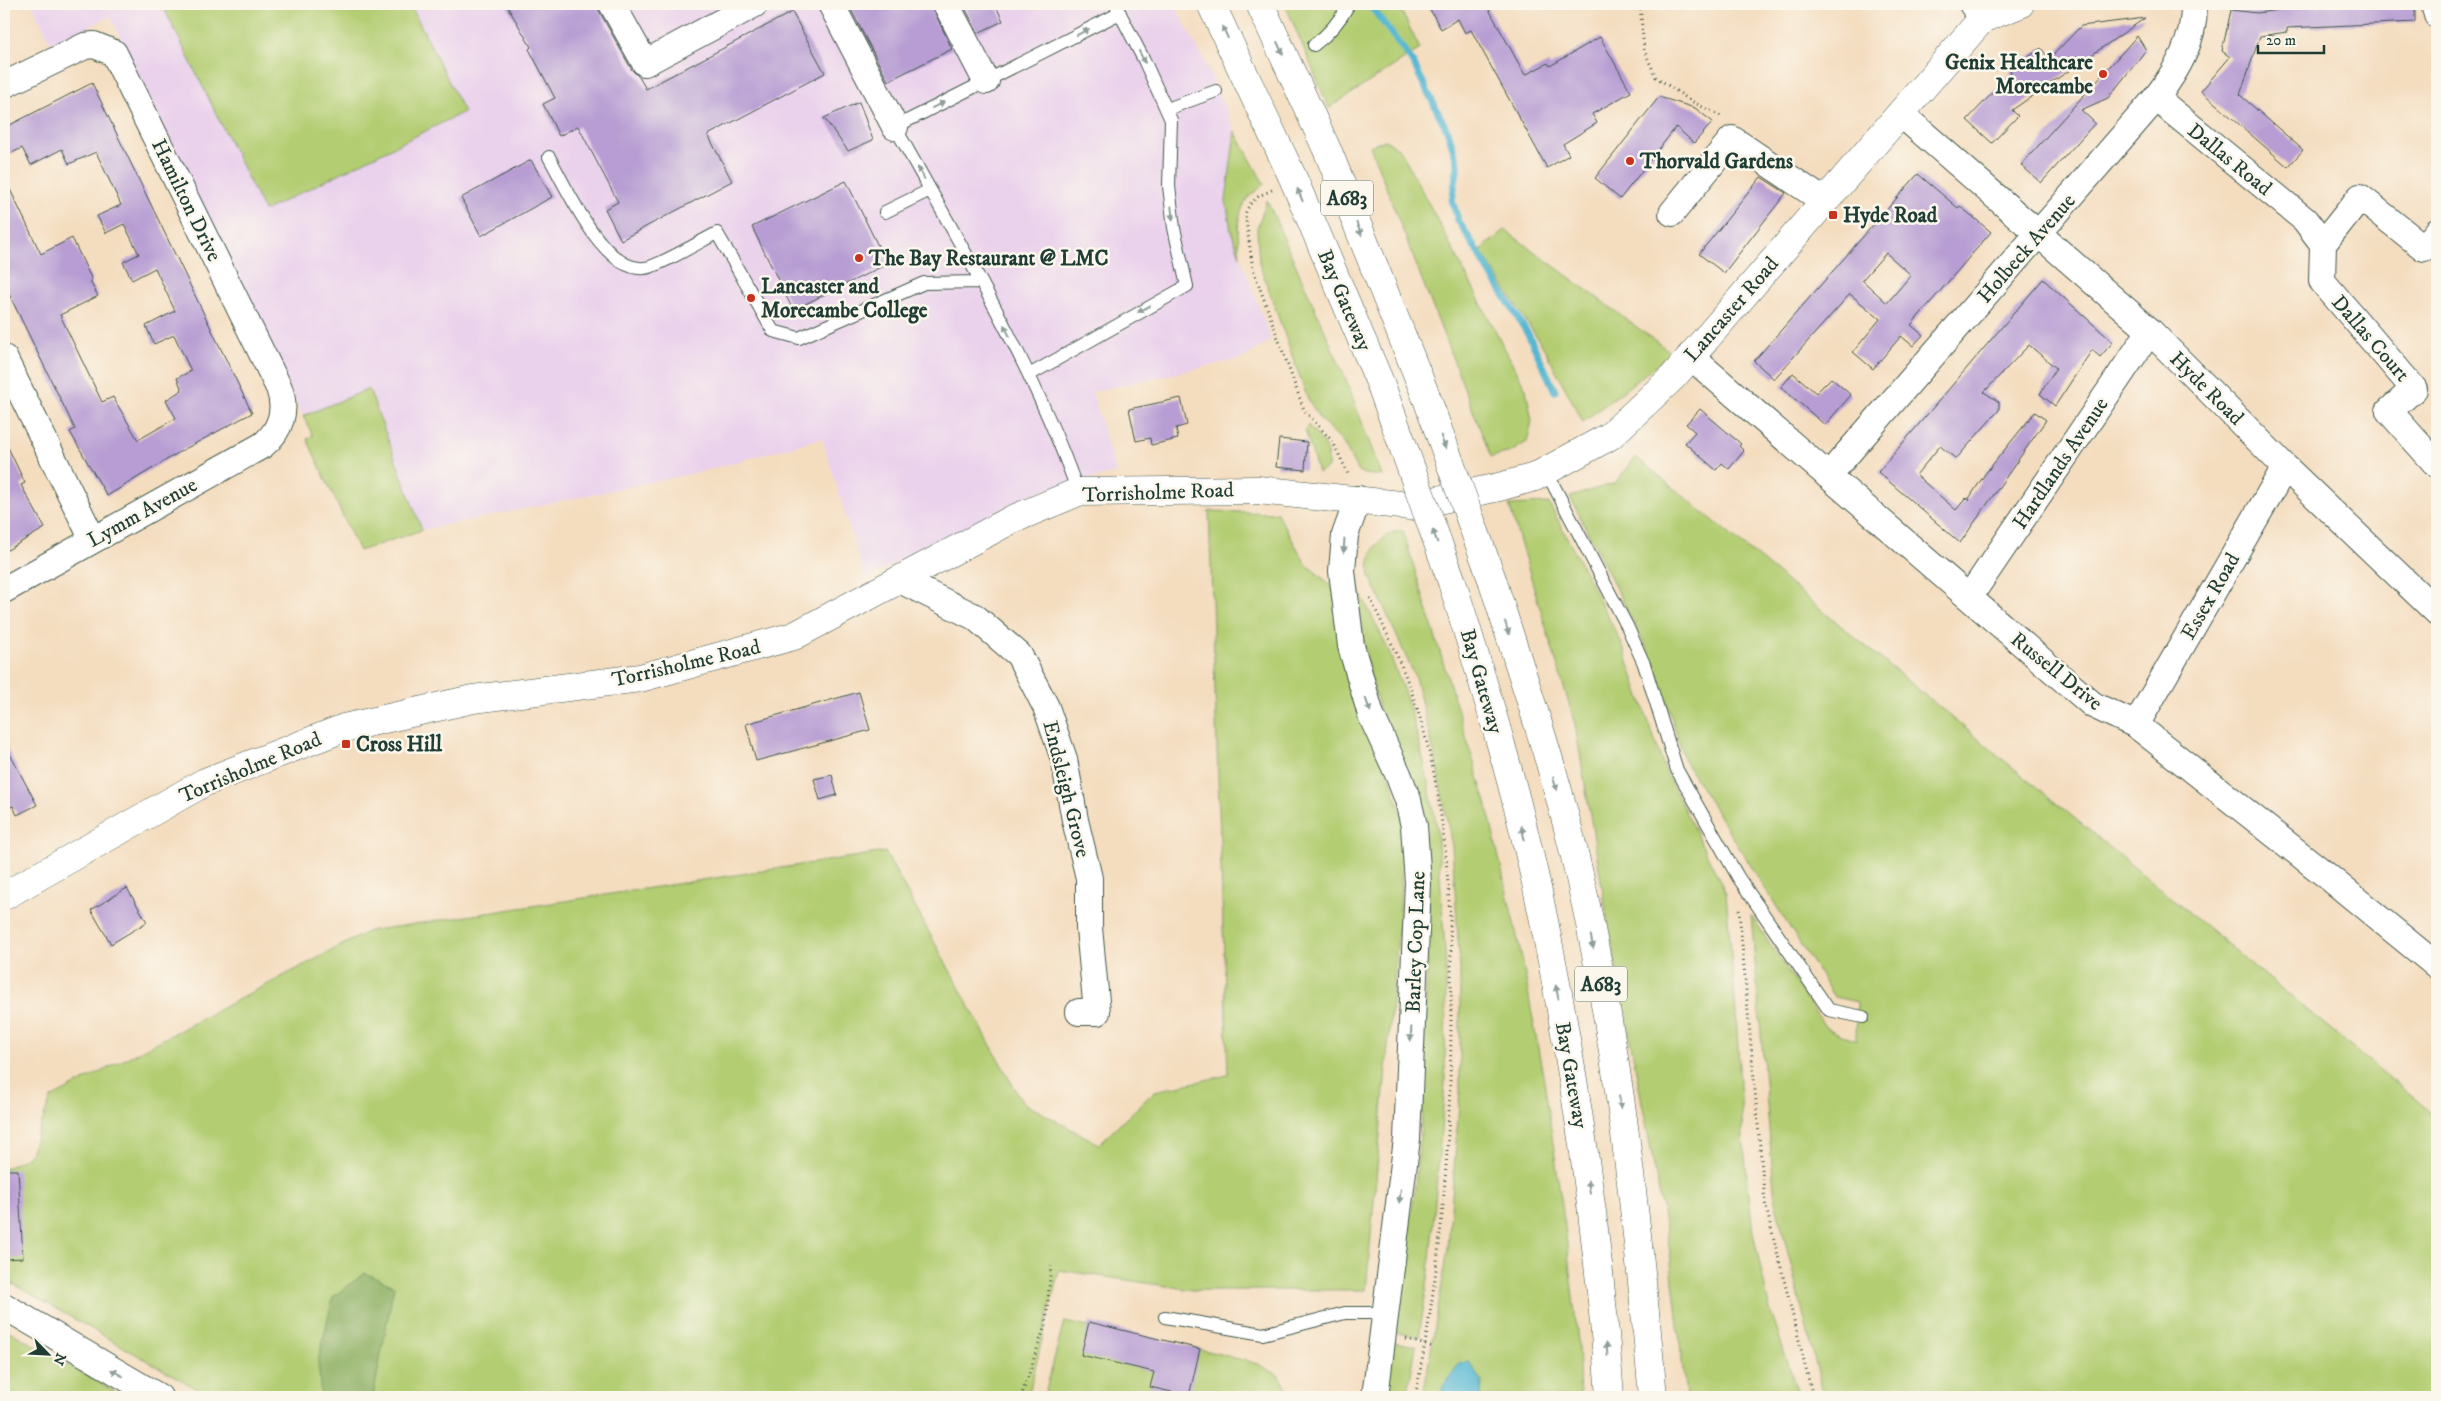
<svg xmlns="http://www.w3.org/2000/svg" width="2441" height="1401" font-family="'IM FELL DW Pica',serif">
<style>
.built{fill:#ead1ec}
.green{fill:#b3cd72;stroke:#698553}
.forest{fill:#8eb064;stroke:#56764c}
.water{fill:#54b7d2;stroke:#3a7a83}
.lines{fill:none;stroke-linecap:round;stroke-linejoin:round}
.stream{stroke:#54b7d2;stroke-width:7}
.building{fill:#b79dd3;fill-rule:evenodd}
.lane-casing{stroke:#3f5549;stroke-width:14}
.street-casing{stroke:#3f5549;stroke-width:28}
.secondary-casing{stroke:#3f5549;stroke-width:29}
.highway-casing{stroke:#3f5549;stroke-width:29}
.path{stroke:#3f5549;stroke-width:3;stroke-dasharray:1 4;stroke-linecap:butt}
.lane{stroke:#fff;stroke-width:12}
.street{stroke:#fff;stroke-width:26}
.secondary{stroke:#fff;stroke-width:28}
.highway{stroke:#fff;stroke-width:28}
.highway-bridge-casing{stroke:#3f5549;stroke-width:29;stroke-linecap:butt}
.highway-bridge{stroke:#fff;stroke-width:28}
.oneway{fill:#8f9e9a}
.poi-dot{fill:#c8321e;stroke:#fbf7ec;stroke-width:2}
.labels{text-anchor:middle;stroke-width:5;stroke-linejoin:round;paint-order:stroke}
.shield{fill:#fbf7ec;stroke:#61756b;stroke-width:1}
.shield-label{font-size:20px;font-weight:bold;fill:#1f3d34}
.poi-label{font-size:21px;font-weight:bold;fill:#1f3d34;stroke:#fbf7ec;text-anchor:start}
.street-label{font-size:21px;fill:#1f3d34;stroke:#fbf7ec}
</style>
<rect width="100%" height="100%" fill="#fbf7ec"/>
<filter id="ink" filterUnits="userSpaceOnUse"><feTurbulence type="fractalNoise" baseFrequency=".02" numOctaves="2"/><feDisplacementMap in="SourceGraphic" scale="10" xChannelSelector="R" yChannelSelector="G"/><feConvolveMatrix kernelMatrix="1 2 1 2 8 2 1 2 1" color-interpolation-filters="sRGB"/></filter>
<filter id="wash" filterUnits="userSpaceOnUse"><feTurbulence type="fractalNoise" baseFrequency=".0096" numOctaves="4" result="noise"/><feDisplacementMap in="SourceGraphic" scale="20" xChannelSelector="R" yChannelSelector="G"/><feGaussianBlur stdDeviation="1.12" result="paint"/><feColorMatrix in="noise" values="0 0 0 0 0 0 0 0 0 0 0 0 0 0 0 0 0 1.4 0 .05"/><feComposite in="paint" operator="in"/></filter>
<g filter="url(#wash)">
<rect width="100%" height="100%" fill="#f4ddbf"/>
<path class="built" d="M32 4H1174L1205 62 1235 131 1226 200 1231 231 1271 340 1244 358 1092 392 1116 473 1033 493 865 579 822 438 704 471 422 530 370 389 303 416 110 16 52 45Z"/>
<path class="green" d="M162 4H410L464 112 264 211Z
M1285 4H1398L1420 49 1329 108Z
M1235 131 1264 184C1260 189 1253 192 1249 197 1235 213 1238 237 1240 256L1231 231 1226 200Z
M1385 140 1400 149 1526 389 1532 421 1527 442 1511 452 1491 457 1370 146Z
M1267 200 1345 377 1382 476 1364 474 1358 471 1342 441 1319 418 1307 397 1259 263 1257 228Z
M1505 230 1672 353 1583 422 1545 350 1480 250Z
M369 389 422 530 359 551 307 439 313 436 303 416Z
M1308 425C1320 439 1330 448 1328 467L1318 473 1305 430Z
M1636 457 2437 1117V1397H1824L1775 1201 1751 915 1826 1028 1856 1041 1857 1002 1834 997 1685 762 1656 667 1570 497 1615 483Z
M1549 503 1622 644 1666 773 1726 893 1736 1012 1743 1138 1753 1233 1769 1306 1799 1397H1686L1669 1245 1608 923 1575 724 1509 505Z
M1209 511 1277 513 1306 564 1333 587 1404 823 1399 924 1366 1290H1193L1059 1270 1028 1397H211L4 1279V1169L29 1156 51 1098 369 931 885 852 1022 1102 1099 1144 1155 1091 1228 1075Z
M1396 531H1403L1487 806 1522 958 1545 1087 1565 1227 1578 1341 1580 1397H1423L1448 1249 1460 1091V968L1452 846 1435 757 1415 677 1370 576C1367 554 1375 540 1396 531Z
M1354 580 1387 647 1409 705 1424 762 1437 828 1446 968 1445 1084 1429 1272 1419 1337 1393 1332 1414 1195 1422 1116 1429 905 1367 661Z
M1064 1322 1200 1349 1258 1364 1278 1375 1293 1397H1044Z
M4 1328 124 1397H4Z
M1394 1342 1416 1346 1407 1397H1384Z"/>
<path class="forest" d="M365 1273 394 1286 373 1397H321L318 1361 333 1297Z"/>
<path class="water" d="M1469 1362 1482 1381 1481 1397H1440L1443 1386 1459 1364Z"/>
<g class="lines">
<path class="stream" d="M1369 4 1412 61 1448 132 1458 165 1452 200 1458 220 1529 336 1555 391"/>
</g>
<g id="blocks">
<path class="building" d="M506 4H597L599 11 632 70 639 77 646 89 792 12 825 73 708 135 732 181 621 240 605 209 618 202 578 126 559 136 543 104 555 98 529 49 531 47Z
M848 4H931L952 49 888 81Z
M963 4H995L1003 21 978 33Z
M1427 4H1486L1525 75 1548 63 1550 66 1600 37 1631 92 1592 114 1597 123 1563 144 1569 155 1547 168 1471 30 1465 33 1458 19 1441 29Z
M2306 4H2415V22L2287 28V32L2260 36 2240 95 2303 150 2288 167 2201 91 2230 57 2222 51 2231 10 2257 13 2307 6Z
M2145 18 2012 110 2018 116 1992 143 1967 120 2011 73 2010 70 2041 48 2049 59 2081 26Z
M2137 36 2146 50 2108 98 2081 110 2095 123 2041 183 2021 165Z
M92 83 252 413 183 450 107 496 70 432 75 429 4 284V177L41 254 72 238 91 278V283L98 296 60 315 102 402 113 397 138 440 176 418 166 400 182 390 177 378 191 371 174 335 154 344 146 326 175 311 155 268 132 280 123 262 139 254 124 224 106 233 97 216 121 205 96 152 69 164 62 149 31 165 22 148 4 157V128Z
M1659 97 1695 108 1713 122 1694 143 1676 127 1620 199 1595 178Z
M859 102 873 140 848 151 824 118Z
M531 160 552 197 481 236 461 198Z
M1918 174 1958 208 1960 206 1991 232 1911 325 1923 335 1913 346 1901 336 1873 369 1853 352 1880 319 1850 294 1774 379 1754 361ZM1886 253 1911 275 1887 303 1862 280Z
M1761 177 1786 193 1724 273 1699 254Z
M846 181 887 264 793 310 752 227Z
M2043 279 2113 342 2100 357 2092 350 2055 406 2040 394 2056 368 2029 345 1984 392 1999 402V410L1956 459 1940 446 1916 475 1956 510 1966 498 1968 500 1985 474 2035 412 2046 420 1960 543 1878 472Z
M1793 373 1816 393 1831 378 1851 395 1825 425 1781 387Z
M1181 398 1187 425 1176 428 1178 439 1151 445 1150 438 1136 441 1129 409Z
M1700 409 1741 444 1739 446 1744 451 1729 469 1722 463 1716 470 1685 443 1695 432 1686 424Z
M4 439 25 483 21 485 45 528 4 552Z
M1279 439 1307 442 1305 470 1276 467Z
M859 692 870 730 756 761 746 724Z
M4 743 37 805 17 815 13 806 4 810Z
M832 775 837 795 820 800 814 779Z
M127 888 147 922 111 944 91 910Z
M4 1170H18L23 1258 4 1259Z
M1089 1322 1200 1349 1189 1396 1150 1387 1154 1372 1081 1355Z"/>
</g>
</g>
<g filter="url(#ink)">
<use href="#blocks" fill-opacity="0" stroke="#3f5549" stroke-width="1"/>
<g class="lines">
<g class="lane-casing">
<path id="lane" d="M1314 45C1330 33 1340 21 1349 4
M1167 109 1216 91
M549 157C567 188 603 272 644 268 656 268 703 240 717 233L773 331 799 338 924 283 980 282
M885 212 930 190
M1029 375 1187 286 1174 228 1169 186 1171 120 1144 60 1115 4
M1546 471 1627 626 1644 664 1677 770 1738 877 1829 1010 1863 1017
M1078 492C1032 363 961 246 895 127L1120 13
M1165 1317 1263 1334 1345 1313H1386"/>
</g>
<g class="street-casing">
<path id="street" d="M612 4 645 63 755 4
M831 4 895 127
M946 4 986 81
M1972 4 1982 19
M2434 4 2437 15
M4 85 85 46 94 45 114 53 279 388C287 410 281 430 263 445L4 590
M2156 98 2305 220 2323 244 2322 281 2414 389 2389 411 2437 465
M1901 114 2150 331 2285 467 2437 612
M1672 213 1732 139 1824 201
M2323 244 2360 197 2424 248 2437 232
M1690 356 2093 705 2136 725 2326 875 2437 966
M4 358 93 540
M1828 476 2156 98C2177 70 2195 41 2194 4
M1358 499 1345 535 1342 571 1351 646 1371 715 1398 774 1408 800 1414 826 1418 883 1407 1139 1375 1397
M900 580 975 617 1019 655 1046 707 1064 759 1075 820 1089 878V928L1097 1012H1079
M1970 596 2150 331
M2136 725 2285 467
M4 1306 159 1397"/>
</g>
<g class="secondary-casing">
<path id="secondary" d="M4 896 205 782 344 728 473 699 640 678 794 636 1011 520 1078 492 1258 490 1410 506 1499 487 1535 477 1610 436 1673 377 1982 19 2020 4"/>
</g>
<g class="highway-casing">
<path id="highway" d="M1211 4 1293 178 1381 385
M1260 4 1329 154 1426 396
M1452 582C1487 693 1521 806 1544 921 1576 1079 1599 1237 1610 1397
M1493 582C1515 654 1540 725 1560 798 1613 993 1635 1196 1653 1397"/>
</g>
<path class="path" d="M1640 4 1644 50 1656 77 1691 101 1723 117
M1272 190 1259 196 1250 204 1245 214 1253 269 1304 410 1333 442 1348 474
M1370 598C1386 631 1402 664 1414 699 1448 799 1452 910 1451 1015 1451 1144 1441 1271 1415 1397
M1739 910 1765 1203 1813 1397
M1406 1339 1433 1347
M1021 1397 1046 1323 1051 1266"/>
<use href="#lane" class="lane"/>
<use href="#street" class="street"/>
<use href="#secondary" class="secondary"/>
<use href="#highway" class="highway"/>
<g class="highway-bridge-casing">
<path id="highway-bridge" d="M1381 385 1452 582
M1426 396 1493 582"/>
</g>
<use href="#highway-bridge" class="highway-bridge"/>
</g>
<defs><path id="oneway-solid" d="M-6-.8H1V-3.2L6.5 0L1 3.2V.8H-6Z" transform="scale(1.25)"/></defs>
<g class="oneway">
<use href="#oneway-solid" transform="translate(1083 32) rotate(-27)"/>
<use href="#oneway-solid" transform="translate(1225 32) rotate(-115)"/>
<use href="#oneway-solid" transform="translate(1280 48) rotate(65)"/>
<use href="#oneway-solid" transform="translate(1142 57) rotate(63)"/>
<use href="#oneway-solid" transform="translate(938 105) rotate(-27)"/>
<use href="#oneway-solid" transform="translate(921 173) rotate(-120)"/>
<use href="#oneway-solid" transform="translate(1300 195) rotate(-113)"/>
<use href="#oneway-solid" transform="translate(1172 213) rotate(84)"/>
<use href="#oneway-solid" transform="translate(1359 229) rotate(68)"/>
<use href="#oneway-solid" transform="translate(1144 309) rotate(152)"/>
<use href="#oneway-solid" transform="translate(1007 331) rotate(-117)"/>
<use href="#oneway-solid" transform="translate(1443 442) rotate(70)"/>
<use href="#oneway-solid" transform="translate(1435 536) rotate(-110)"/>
<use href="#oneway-solid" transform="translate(1344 546) rotate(94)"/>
<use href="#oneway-solid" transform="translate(1507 628) rotate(73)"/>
<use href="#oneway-solid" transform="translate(1368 705) rotate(70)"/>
<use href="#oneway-solid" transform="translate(1555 784) rotate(73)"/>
<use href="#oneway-solid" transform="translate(1523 833) rotate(-103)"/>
<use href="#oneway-solid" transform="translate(1592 942) rotate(79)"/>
<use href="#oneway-solid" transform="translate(1557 992) rotate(-101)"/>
<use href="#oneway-solid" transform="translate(1411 1034) rotate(93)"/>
<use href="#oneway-solid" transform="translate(1620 1102) rotate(82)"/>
<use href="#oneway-solid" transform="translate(1589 1187) rotate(-98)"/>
<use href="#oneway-solid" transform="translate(1400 1196) rotate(97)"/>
<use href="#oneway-solid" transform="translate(1607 1349) rotate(-94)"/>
<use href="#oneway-solid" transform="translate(117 1373) rotate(-150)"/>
</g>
</g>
<g class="poi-dot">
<circle cx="2103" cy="74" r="5"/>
<circle cx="1630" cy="161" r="5"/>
<rect x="1828" y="210" width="10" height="10" rx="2.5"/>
<circle cx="859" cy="258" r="5"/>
<circle cx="751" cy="298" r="5"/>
<rect x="341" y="739" width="10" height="10" rx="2.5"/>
</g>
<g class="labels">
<g class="shield">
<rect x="1321" y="180.5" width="52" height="35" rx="4"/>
<rect x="1575" y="966.5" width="52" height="35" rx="4"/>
</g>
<g class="shield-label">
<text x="1347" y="205">A683</text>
<text x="1601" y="991">A683</text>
</g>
<g class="poi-label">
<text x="2093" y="69" text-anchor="end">Genix Healthcare<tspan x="2093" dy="24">Morecambe</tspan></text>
<text x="1640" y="168">Thorvald Gardens</text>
<text x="1843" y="222">Hyde Road</text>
<text x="869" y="265">The Bay Restaurant @ LMC</text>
<text x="761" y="293">Lancaster and<tspan x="761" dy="24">Morecambe College</tspan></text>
<text x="356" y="751">Cross Hill</text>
</g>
<g class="street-label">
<text transform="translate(2230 159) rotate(39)" y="7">Dallas Road</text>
<text transform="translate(187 200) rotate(64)" y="7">Hamilton Drive</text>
<text transform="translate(2026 248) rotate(-49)" y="7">Holbeck Avenue</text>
<text transform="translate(1345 300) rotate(67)" y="7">Bay Gateway</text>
<text transform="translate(1731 309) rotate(-49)" y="7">Lancaster Road</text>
<text transform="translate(2371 338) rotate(49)" y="7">Dallas Court</text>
<text transform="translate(2207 388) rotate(45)" y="7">Hyde Road</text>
<text transform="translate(2060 463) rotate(-56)" y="7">Hardlands Avenue</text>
<text transform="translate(1158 492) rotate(-2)" y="7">Torrisholme Road</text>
<text transform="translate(142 512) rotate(-29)" y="7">Lymm Avenue</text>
<text transform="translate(2210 596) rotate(-60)" y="7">Essex Road</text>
<text transform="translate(686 663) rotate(-13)" y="7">Torrisholme Road</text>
<text transform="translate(2057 671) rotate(39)" y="7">Russell Drive</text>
<text transform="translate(1482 681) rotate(74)" y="7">Bay Gateway</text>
<text transform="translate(250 767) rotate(-23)" y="7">Torrisholme Road</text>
<text transform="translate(1067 789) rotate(76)" y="7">Endsleigh Grove</text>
<text transform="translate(1415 942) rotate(-88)" y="7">Barley Cop Lane</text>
<text transform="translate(1572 1075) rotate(80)" y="7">Bay Gateway</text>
</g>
</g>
<rect width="2441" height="1401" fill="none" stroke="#fbf7ec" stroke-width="20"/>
<g transform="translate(48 1354) rotate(114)" stroke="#fbf7ec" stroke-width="4" paint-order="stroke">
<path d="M0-4L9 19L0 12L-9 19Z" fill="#1f3d34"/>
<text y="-8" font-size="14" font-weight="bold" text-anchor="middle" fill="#1f3d34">N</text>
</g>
<path d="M2258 45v8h66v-8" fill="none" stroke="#1f3d34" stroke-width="2.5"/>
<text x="2266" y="45" font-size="15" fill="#1f3d34" stroke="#fbf7ec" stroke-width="4" paint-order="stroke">20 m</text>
</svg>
